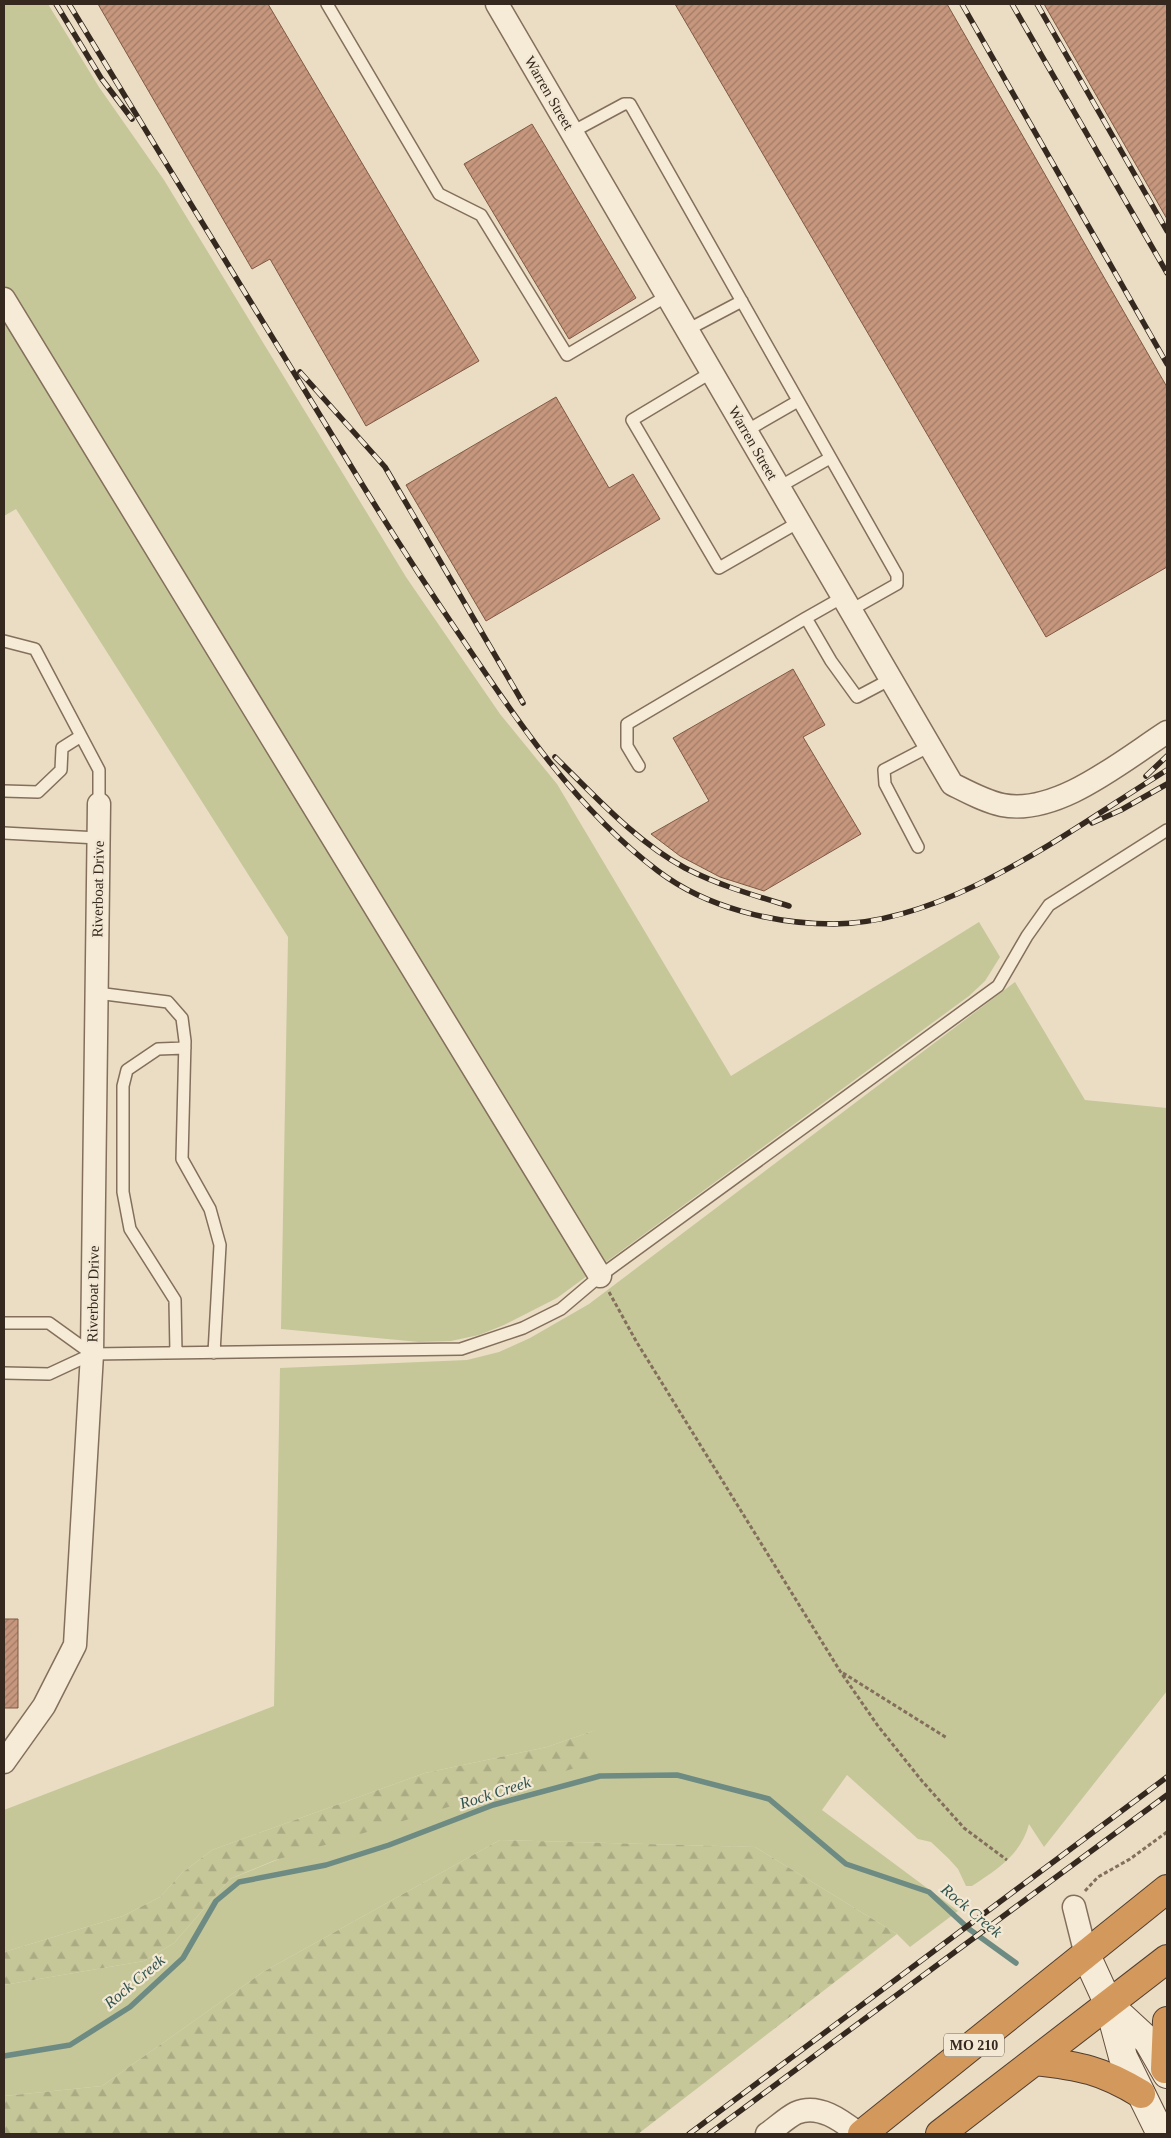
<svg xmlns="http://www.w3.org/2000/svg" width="1171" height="2138" font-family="'Times New Roman',serif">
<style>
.grass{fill:#c5c799}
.forest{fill:url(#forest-firs)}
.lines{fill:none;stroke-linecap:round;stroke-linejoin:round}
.stream{stroke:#6d8b82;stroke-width:5.5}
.building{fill:url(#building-hatch);stroke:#815944}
.lane-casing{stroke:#836f5c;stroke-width:14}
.street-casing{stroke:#836f5c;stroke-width:25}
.secondary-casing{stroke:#65503f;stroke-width:30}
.highway-casing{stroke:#523e30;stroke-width:30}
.path{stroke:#836f5c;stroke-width:3;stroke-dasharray:4 2.5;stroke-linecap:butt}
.lane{stroke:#f6ebd6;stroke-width:11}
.street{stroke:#f6ebd6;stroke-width:22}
.secondary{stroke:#f6ebd6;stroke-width:28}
.highway{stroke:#d3985b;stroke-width:28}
.rail-casing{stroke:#35281f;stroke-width:5.5}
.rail{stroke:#f2e8d3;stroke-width:4;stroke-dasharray:11;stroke-linecap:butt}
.labels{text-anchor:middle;stroke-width:4.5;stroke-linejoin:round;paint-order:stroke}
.shield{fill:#f2e8d3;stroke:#6e6255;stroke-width:1}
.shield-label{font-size:14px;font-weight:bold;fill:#35281f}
.street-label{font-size:15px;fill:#35281f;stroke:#f2e8d3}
.water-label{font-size:16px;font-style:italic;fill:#2f534f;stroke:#f2e8d3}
</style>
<defs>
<pattern id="forest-firs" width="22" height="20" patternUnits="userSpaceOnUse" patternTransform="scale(1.25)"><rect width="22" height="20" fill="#c5c799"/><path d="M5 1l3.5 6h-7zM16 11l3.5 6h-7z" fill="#aaab83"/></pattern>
<pattern id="building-hatch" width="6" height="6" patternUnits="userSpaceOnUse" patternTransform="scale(1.25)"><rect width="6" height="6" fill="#c6977d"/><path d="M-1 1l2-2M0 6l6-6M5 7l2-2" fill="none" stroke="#a27b66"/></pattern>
</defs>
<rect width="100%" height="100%" fill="#eaddc4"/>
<path class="grass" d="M4 4H48L99 87 164 180 406 577 500 714 557 784 731 1076 979 922 1000 957 985 981 969 996 557 1298 504 1325 479 1335 451 1341 419 1342 281 1329 288 937 16 509 4 516Z
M1015 982 1085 1100 1167 1108V1691L1044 1847 1029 1824C1021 1855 997 1869 972 1886H966L958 1869 949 1859 931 1842 918 1839 847 1775 822 1810 958 1911 910 1947 897 1934 755 1847 500 1840 263 1972 102 2086 4 2096V1985L144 1961 174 1943 230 1879 596 1730 547 1747 425 1773 212 1850 182 1873 160 1897 123 1916 4 1952V1810L274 1706 280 1368 467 1360 499 1352 530 1338 589 1304Z"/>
<path class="forest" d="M596 1730 588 1764 273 1861 230 1879 174 1943 144 1961 4 1985V1952L123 1916 160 1897 182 1873 212 1850 425 1773 547 1747Z
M500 1840 755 1847 897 1934 638 2134H4V2096L102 2086 263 1972Z"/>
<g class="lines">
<path class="stream" d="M4 2056 70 2045 130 2007 183 1958 216 1901 239 1882 326 1865 389 1845 493 1805 600 1776 677 1775 769 1799 846 1864 929 1892 969 1929 1016 1963"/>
</g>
<path class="building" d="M98 4H268L479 361 366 426 270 259 252 269Z
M675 4H947L1167 387V567L1046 637Z
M1044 4H1167V219Z
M532 124 636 298 569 339 464 164Z
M556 397 609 488 633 474 660 519 486 621 406 485Z
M793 669 825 725 803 737 861 834 764 891 720 877 680 856 651 834 709 801 673 738Z
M4 1619H18V1708H4Z"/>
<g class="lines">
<g class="lane-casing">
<path id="lane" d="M327 4 439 194 481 215 567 355 667 296
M572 132 624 104H630L897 575V584L851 610
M687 330 742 301
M712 372 632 420 719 568 799 522
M746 431 798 401
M779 487 830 458
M843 597 806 618 831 661 857 697 891 679
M4 641 35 649 99 770V804
M639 766 627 746V724L806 618
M4 791 38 792 61 770 62 748 81 736
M4 833 98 838
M918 847 885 784 884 770 930 746
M97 993 168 1002 182 1018 185 1041 182 1159 210 1209 220 1245 214 1353
M4 1323H49L92 1354
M176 1353 175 1300 130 1229 123 1192V1086L127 1070 158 1049 185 1048
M4 1373 49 1374 92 1354 461 1349 523 1328 561 1309 600 1276 998 986 1027 936 1049 905 1167 830"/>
</g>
<g class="street-casing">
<path id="street" d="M497 4 952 784C968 792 984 801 1002 805 1057 816 1122 761 1167 732
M4 299 600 1276
M4 1762 44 1706 75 1645 92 1354 99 804
M1074 1907 1086 1955
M767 2134C776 2128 786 2118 796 2113 819 2103 842 2121 859 2134"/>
</g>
<g class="secondary-casing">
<path id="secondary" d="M1086 1955 1109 2005 1123 2057 1161 2134
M1109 2005 1148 2041 1167 2074"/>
</g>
<g class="highway-casing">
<path id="highway" d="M1035 2061C1080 2066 1102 2070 1141 2094
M1165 2069 1167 2021
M862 2134 1167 1889
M940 2134 1167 1959"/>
</g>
<path class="path" d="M609 1292 636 1341 840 1671 878 1726 922 1781 964 1828 1007 1860
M843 1673 947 1738
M1085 1891 1098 1877 1130 1859 1167 1832"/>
<use href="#lane" class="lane"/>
<use href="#street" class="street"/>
<use href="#secondary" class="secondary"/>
<use href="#highway" class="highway"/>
<g class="rail-casing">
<path id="rail" d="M56 4 101 78 132 119
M69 4C160 154 252 304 343 453 381 516 420 577 461 637 517 721 577 810 658 871 707 908 774 924 834 924 950 923 1071 829 1167 770
M962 4 1167 364
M1012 4 1167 273
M1037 4 1167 231
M300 372 385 467 523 703
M555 757C595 796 635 841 685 868 718 885 753 895 789 906
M1146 776 1167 756
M1092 823 1121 810 1167 784
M689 2134 1167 1777
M709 2134 1167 1795"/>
</g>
<use href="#rail" class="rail"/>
</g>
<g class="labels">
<rect class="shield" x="944" y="2033.5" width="60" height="23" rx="4"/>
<g class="shield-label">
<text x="974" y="2050">MO 210</text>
</g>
<g class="street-label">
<text transform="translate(549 93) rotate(60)" y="5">Warren Street</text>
<text transform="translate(753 443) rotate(60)" y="5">Warren Street</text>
<text transform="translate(98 889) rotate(-89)" y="5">Riverboat Drive</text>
<text transform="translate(93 1294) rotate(-89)" y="5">Riverboat Drive</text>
</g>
<g class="water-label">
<text transform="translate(495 1792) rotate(-18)" y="6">Rock Creek</text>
<text transform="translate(972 1910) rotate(40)" y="6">Rock Creek</text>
<text transform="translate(134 1981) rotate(-40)" y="6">Rock Creek</text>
</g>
</g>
<rect width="1171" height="2138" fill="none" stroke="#35281f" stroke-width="10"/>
</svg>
